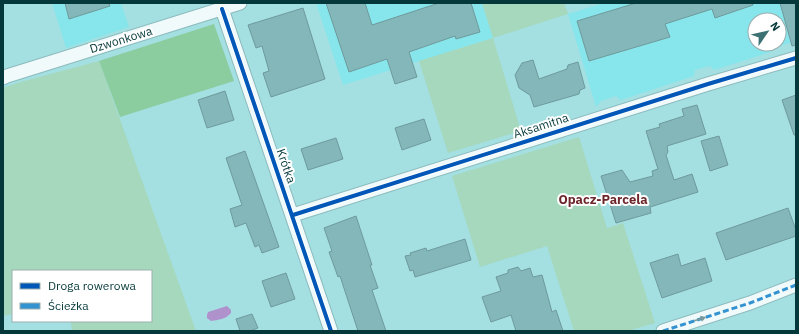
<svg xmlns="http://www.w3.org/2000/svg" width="799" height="334" font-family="'IBM Plex Sans',sans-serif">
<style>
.built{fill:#87e6eb;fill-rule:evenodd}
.green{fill:#a5d8bc}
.forest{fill:#8bcd9f}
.water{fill:#af92cc}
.building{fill:#83b7b9;stroke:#6f9a9c}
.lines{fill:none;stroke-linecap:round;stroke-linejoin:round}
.minor-casing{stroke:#8cbbbd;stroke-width:15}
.minor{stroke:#f1fafb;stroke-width:13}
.quiet{stroke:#3392d0;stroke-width:3;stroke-dasharray:6 3;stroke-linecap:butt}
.cycleway-casing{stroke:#fff;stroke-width:6}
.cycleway{stroke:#0057b8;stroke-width:4}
.oneway{fill:#7b999a}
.labels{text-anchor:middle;stroke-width:4;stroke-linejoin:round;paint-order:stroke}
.street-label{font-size:12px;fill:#05383a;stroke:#fff}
.neighbourhood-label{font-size:13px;font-weight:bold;fill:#6d272b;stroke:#fff}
</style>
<rect width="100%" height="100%" fill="#a4dfe2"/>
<path class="built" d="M52 3H121L129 27 66 48Z
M316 3H482L493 38 343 85Z
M604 3H796L795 44 789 43 775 48 771 52 714 70 710 66 695 70 694 76 621 100 616 96 601 101 596 107 568 14ZM755 20H779V44H755Z"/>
<path class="green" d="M482 3H564L568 14 493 38 521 131 448 153 419 61 493 38Z
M99 61 196 331H72L71 321H151V271H13V314L3 316V88L17 83Z
M579 137 607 228 623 223 655 323 628 331H574L547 246 480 267 452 176Z"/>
<path class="forest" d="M214 24 234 81 120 117 99 61Z"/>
<path class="water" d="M227 306 231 310V313C226 319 218 320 211 321L207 318V315L208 312Z"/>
<path class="building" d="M65 3H109L110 6 69 19Z
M326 3H365L372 25 439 3H471L480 32 456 39 455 36 409 52 417 77 395 84 387 59 349 72Z
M636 3H753V5L715 18 712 9 665 24 670 37 589 61 577 21Z
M780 3H796V45L792 46Z
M303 8 325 79 271 97 263 73 269 71 262 46 256 48 248 25Z
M533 60 539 79 567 69 568 65 578 62 585 88 580 90 579 94 534 107 530 95 519 88 515 75 522 63Z
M225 91 234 120 207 128 198 100Z
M796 95V135H794L782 100Z
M697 105 706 134 667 146 668 152 666 155 674 180 692 174 698 192 650 207 651 213 616 223 601 176 622 170 630 182 653 176 652 171 658 169 646 131 660 127 659 124 684 116 682 109Z
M424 119 431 140 402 150 395 128Z
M719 136 728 165 710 171 701 141Z
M336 138 343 159 308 170 301 149Z
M245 151 279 247 262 253 259 245 255 247 246 223 235 227 230 209 242 205 226 158Z
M788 208 796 230V236L726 260 716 233Z
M356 216 372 265H370L378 288 372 290 386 331H358L340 276 338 277 329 252 332 251 324 228Z
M465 239 471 260 415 277 413 270 410 271 405 256 411 255 410 253 426 248 427 251Z
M678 254 681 266 705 258 712 281 662 298 650 263Z
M518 267 521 271 530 268 533 277 542 275 552 312 556 310 563 331H516L511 315 491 322 482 297 501 291 496 277 508 273V270Z
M286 273 295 299 271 307 262 281Z
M252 314 258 328 250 331H240L236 319Z"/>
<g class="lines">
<g class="minor-casing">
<path id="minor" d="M222 9 331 331
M3 78 7 76 240 3
M293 215 708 84 796 58
M663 331 750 303 796 285"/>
</g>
<use href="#minor" class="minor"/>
<path class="quiet" d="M663 331 750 303 796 285"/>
<g class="cycleway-casing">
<path id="cycleway" d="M222 9 331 331
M293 215 708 84 796 58"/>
</g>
<use href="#cycleway" class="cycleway"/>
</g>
<defs><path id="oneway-solid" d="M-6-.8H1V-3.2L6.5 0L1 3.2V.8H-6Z"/></defs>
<use class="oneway" href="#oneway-solid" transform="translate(700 319) rotate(-18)"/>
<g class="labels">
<g class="street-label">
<text transform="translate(121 40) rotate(-17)" y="4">Dzwonkowa</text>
<text transform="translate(541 126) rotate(-18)" y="4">Aksamitna</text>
<text transform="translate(286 166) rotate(71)" y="4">Krótka</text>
</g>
<g class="neighbourhood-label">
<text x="603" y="204">Opacz-Parcela</text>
</g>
</g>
<rect width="799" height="334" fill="none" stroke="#05383a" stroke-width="8"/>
<rect x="12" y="270" width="140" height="52" fill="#ffffff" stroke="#9bafb0"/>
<rect x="20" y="283" width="20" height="6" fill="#0057b8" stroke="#9bafb0"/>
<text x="48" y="290" font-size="12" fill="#05383a">Droga rowerowa</text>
<rect x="20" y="303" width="20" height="6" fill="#3392d0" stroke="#9bafb0"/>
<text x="48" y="310" font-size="12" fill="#05383a">Ścieżka</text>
<g transform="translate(767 32) rotate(56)"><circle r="19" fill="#ffffff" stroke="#9bafb0"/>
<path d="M0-3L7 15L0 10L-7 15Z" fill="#3d7275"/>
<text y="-6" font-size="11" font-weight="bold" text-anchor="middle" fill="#05383a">N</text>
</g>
</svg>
